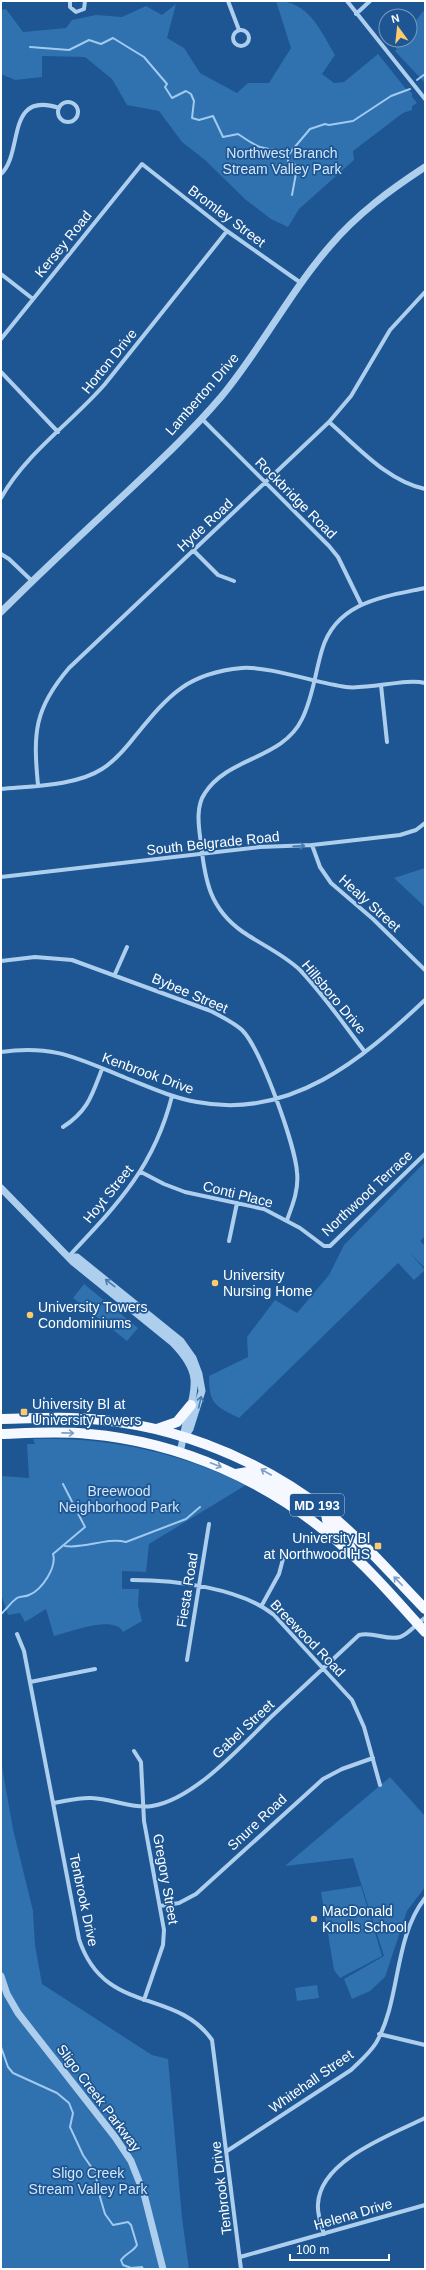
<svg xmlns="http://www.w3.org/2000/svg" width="426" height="2270" font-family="Helvetica,sans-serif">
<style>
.green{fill:#3071af}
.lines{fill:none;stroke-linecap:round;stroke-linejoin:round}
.stream{stroke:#a1caf0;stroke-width:2}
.minor{stroke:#aeceee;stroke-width:4}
.tertiary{stroke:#aeceee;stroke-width:7}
.primary{stroke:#f5f9ff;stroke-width:10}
.oneway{stroke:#487aae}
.oneway2{stroke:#7e9fc3}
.poi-dot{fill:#fdcb6d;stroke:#1d5692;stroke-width:1.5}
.labels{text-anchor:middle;stroke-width:3.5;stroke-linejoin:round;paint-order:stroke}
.shield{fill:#1d5692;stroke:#bbccde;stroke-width:1}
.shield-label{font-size:13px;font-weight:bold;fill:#fff}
.park-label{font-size:14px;fill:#d4e7fa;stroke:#1d5692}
.street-label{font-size:14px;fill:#fff;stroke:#1d5692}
.poi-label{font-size:14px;fill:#fff;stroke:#1d5692;text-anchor:start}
</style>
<rect width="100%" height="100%" fill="#1d5692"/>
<path class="green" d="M276 1C309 1 320 30 335 55L322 74 334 83 344 82 378 54 406 89 412 93V97L417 103 412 106V110L403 113 353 151 354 160 299 209 288 227 271 219 246 200 205 160 182 142 159 111 127 105 112 79 85 57 42 56V77L15 80 1 74V10L6 9 23 32 66 28 72 20 96 15 122 17 146 6 162 15 176 4 167 38 184 48 200 73 237 93 248 83H269L291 48Z
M425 9V83L395 51 397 49 392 43 395 40H410V28Z
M425 868V907L394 878Z
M425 1162V1236L420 1241 425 1246V1268L409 1252 425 1270 414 1280 398 1263 239 1418C215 1406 209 1404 209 1376L248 1357 247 1337 275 1300 297 1313 329 1275 344 1245Z
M84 1284 138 1328 127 1341 73 1298Z
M33 1439C108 1437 178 1452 246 1485L149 1544 146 1572 122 1571V1589H139L138 1605 142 1621 123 1632C115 1614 69 1632 54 1636L46 1609 25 1622 20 1613 8 1615 1 1594V1476L29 1478 27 1444H35Z
M1 1761 13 1829 33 1911 35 1945 42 1984 152 2055 168 2059 182 2218 189 2269H1Z
M390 1777 425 1816V1887L407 1911 385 1977 370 1991 352 1999 344 1979 384 1956 353 1858 285 1866Z
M361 1886 382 1956 340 1978 334 1970 321 1892Z
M317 1985 319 1998 297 2001 295 1988Z"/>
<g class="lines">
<path class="stream" d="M30 47 69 50 89 40 101 44 113 38 144 57 167 84 165 87 172 98 186 91 191 94 194 101 192 118 199 120 213 116 223 137 238 134C246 139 252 144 260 147 270 150 279 149 288 155L310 129 325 124 329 125 353 121 391 96 410 89
M417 80 425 74
M288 155V163L293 162 297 168 292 195
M44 1398V1408
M65 1546C86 1549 106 1537 126 1542L186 1519 200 1507
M1 1614C6 1610 11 1602 17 1598 20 1596 25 1597 29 1595 42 1590 57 1567 53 1554L85 1527 63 1484
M1 2047 8 2067 13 2073 57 2093 69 2103 73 2113 70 2127 83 2155 96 2174 98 2190 105 2214 113 2225 128 2222 131 2225 137 2245C133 2252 126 2253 121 2260L123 2265 131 2268 142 2267 143 2269"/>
<path class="minor" d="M70 1V7L76 12 84 9 85 1
M228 1 239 30
M347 1 425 99
M356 14 370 1
M233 38a8 8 0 1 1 16 0a8 8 0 1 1-16 0Z
M58 112a10 10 0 1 1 20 0a10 10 0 1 1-20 0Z
M1 174C24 153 5 90 59 108
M1 274 33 299
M1 339 142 164 227 231 301 283
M1 372 58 432
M201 418 329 546 338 557 361 604
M329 422C358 447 387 481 425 489
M1 498C26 453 72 422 105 384L227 231
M194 551 218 575 234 581
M1 554 9 559 32 581
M381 685 387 742
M38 785C33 733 34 709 69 668L329 422 351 396 390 330 425 292
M1 789C31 786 76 786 102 769 115 761 126 748 136 735 169 695 187 673 242 668 269 666 316 683 346 687 368 690 406 678 425 683
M312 845 320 867 331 883 373 919 425 970
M1 877 260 847 312 845 400 835 416 830 425 823
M1 961 35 957 72 960 211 1011C222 1017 233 1022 242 1030 261 1049 295 1145 297 1172 299 1189 293 1204 287 1220
M115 974 127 947
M1 1052C53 1044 79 1059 126 1078 149 1087 173 1098 197 1102 291 1120 362 1059 425 1000
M365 1052C344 1025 324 995 300 970 283 954 262 945 243 932 210 909 205 881 201 844 199 828 195 807 205 793 228 757 283 759 302 719 313 697 315 673 322 650 336 602 383 597 425 588
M63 1127C88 1111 92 1095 102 1069
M141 1172 164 1184 185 1192 264 1209 300 1228 324 1246H330L425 1154
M229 1241 237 1203
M69 1256C118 1204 154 1167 172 1096
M132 1580C175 1580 241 1588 274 1615L352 1700 364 1727 380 1785
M262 1605 279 1574 283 1559
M17 1634 24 1651 79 1939C104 2016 175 1987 212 2040L241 2269
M187 1660 209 1524
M30 1682 95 1669
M134 1751 141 1762 144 1821 164 1930 163 1945 144 2000
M53 1803C66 1801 80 1797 92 1798 112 1799 133 1809 152 1806 195 1799 241 1746 272 1716 301 1689 330 1662 359 1635 373 1631 386 1641 400 1637 409 1634 417 1623 425 1618
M160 1906 179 1903 196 1894 323 1779 342 1769 373 1758
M379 2034 425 2045
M227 2151 351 2070C360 2061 369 2054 376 2043 401 2000 393 1939 425 1898
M324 2234C321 2225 317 2214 318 2204 320 2160 391 2135 425 2118
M240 2257 425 2205"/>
<path class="tertiary" d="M1 612C42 571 85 531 127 492 159 462 192 431 221 397 261 349 289 293 330 246 357 214 390 190 425 167
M1 1188 73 1262 173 1343C200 1371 197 1383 187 1419 184 1430 183 1441 180 1452
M69 1257H77L181 1341 193 1358 199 1374 202 1391 190 1429 185 1437
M1 1976 7 1994 18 2013 115 2137 131 2161 144 2194 163 2269"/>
<path class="primary" d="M1 1419C24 1419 48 1417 71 1418 162 1420 254 1455 326 1511 362 1540 393 1576 425 1609
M157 1429 177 1422 191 1405
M1 1434C30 1433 60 1431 89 1434 180 1442 268 1481 337 1541 369 1568 397 1601 425 1632
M236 1474 248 1472 296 1500 301 1501 307 1499
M326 1514 327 1520 345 1538 352 1550"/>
</g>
<defs><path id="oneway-shaft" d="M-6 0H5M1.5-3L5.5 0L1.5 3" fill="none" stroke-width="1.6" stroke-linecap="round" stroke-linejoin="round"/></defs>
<g class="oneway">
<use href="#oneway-shaft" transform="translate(299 846) rotate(-4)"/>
<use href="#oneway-shaft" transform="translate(110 1283) rotate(-142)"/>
<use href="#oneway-shaft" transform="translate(200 1402) rotate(-77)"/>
</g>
<g class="oneway2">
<use href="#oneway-shaft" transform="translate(68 1433) rotate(1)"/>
<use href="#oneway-shaft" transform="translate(216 1465) rotate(21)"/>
<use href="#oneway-shaft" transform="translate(266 1472) rotate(-150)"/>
<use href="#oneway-shaft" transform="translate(398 1581) rotate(-134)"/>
</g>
<g class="poi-dot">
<circle cx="215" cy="1283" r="4"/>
<circle cx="30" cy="1315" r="4"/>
<rect x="20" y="1408" width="8" height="8" rx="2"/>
<rect x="374" y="1542" width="8" height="8" rx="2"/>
<circle cx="314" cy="1919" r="4"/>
</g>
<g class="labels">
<rect class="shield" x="290" y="1494" width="54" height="22" rx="3"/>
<g class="shield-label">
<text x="317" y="1510">MD 193</text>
</g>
<g class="park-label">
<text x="282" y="158">Northwest Branch<tspan x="282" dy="16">Stream Valley Park</tspan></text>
<text x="119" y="1496">Breewood<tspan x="119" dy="16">Neighborhood Park</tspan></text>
<text x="88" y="2178">Sligo Creek<tspan x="88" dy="16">Stream Valley Park</tspan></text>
</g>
<g class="street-label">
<text transform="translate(227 216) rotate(37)" y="5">Bromley Street</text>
<text transform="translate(63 244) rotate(-51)" y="5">Kersey Road</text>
<text transform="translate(109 361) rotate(-51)" y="5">Horton Drive</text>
<text transform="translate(202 394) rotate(-49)" y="5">Lamberton Drive</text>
<text transform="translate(296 498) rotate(45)" y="5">Rockbridge Road</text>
<text transform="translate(205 525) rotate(-43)" y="5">Hyde Road</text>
<text transform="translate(213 843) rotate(-6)" y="5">South Belgrade Road</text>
<text transform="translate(370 903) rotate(42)" y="5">Healy Street</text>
<text transform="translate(190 993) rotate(23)" y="5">Bybee Street</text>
<text transform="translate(334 997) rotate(50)" y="5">Hillsboro Drive</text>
<text transform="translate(148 1073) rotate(20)" y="5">Kenbrook Drive</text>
<text transform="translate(367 1193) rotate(-43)" y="5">Northwood Terrace</text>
<text transform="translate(108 1194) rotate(-51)" y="5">Hoyt Street</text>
<text transform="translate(238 1194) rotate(14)" y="5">Conti Place</text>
<text transform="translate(187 1590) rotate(-81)" y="5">Fiesta Road</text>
<text transform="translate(308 1638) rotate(46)" y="5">Breewood Road</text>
<text transform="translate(243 1729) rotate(-43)" y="5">Gabel Street</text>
<text transform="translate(257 1822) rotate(-43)" y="5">Snure Road</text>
<text transform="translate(166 1879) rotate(80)" y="5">Gregory Street</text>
<text transform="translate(84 1900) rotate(78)" y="5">Tenbrook Drive</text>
<text transform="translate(311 2081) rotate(-35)" y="5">Whitehall Street</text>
<text transform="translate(99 2098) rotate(53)" y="5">Sligo Creek Parkway</text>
<text transform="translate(221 2188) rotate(-97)" y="5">Tenbrook Drive</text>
<text transform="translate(353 2214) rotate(-16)" y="5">Helena Drive</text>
</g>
<g class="poi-label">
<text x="223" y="1280">University<tspan x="223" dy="16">Nursing Home</tspan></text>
<text x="38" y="1312">University Towers<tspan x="38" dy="16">Condominiums</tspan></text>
<text x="32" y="1409">University Bl at<tspan x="32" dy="16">University Towers</tspan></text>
<text x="370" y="1543" text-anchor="end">University Bl<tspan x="370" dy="16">at Northwood HS</tspan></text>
<text x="322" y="1916">MacDonald<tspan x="322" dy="16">Knolls School</tspan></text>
</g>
</g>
<rect width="426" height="2270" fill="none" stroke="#ffffff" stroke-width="4"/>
<g transform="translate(398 28) rotate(345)"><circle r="19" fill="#1d5692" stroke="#779abe"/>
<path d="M0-3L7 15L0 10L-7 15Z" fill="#fdcb6d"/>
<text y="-6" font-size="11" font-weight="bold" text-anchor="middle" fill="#ffffff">N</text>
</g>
<path d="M290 2254v6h99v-6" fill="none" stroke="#ffffff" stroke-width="2"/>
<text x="296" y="2254" font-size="12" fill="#ffffff" stroke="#1d5692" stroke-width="3" paint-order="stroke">100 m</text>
</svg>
